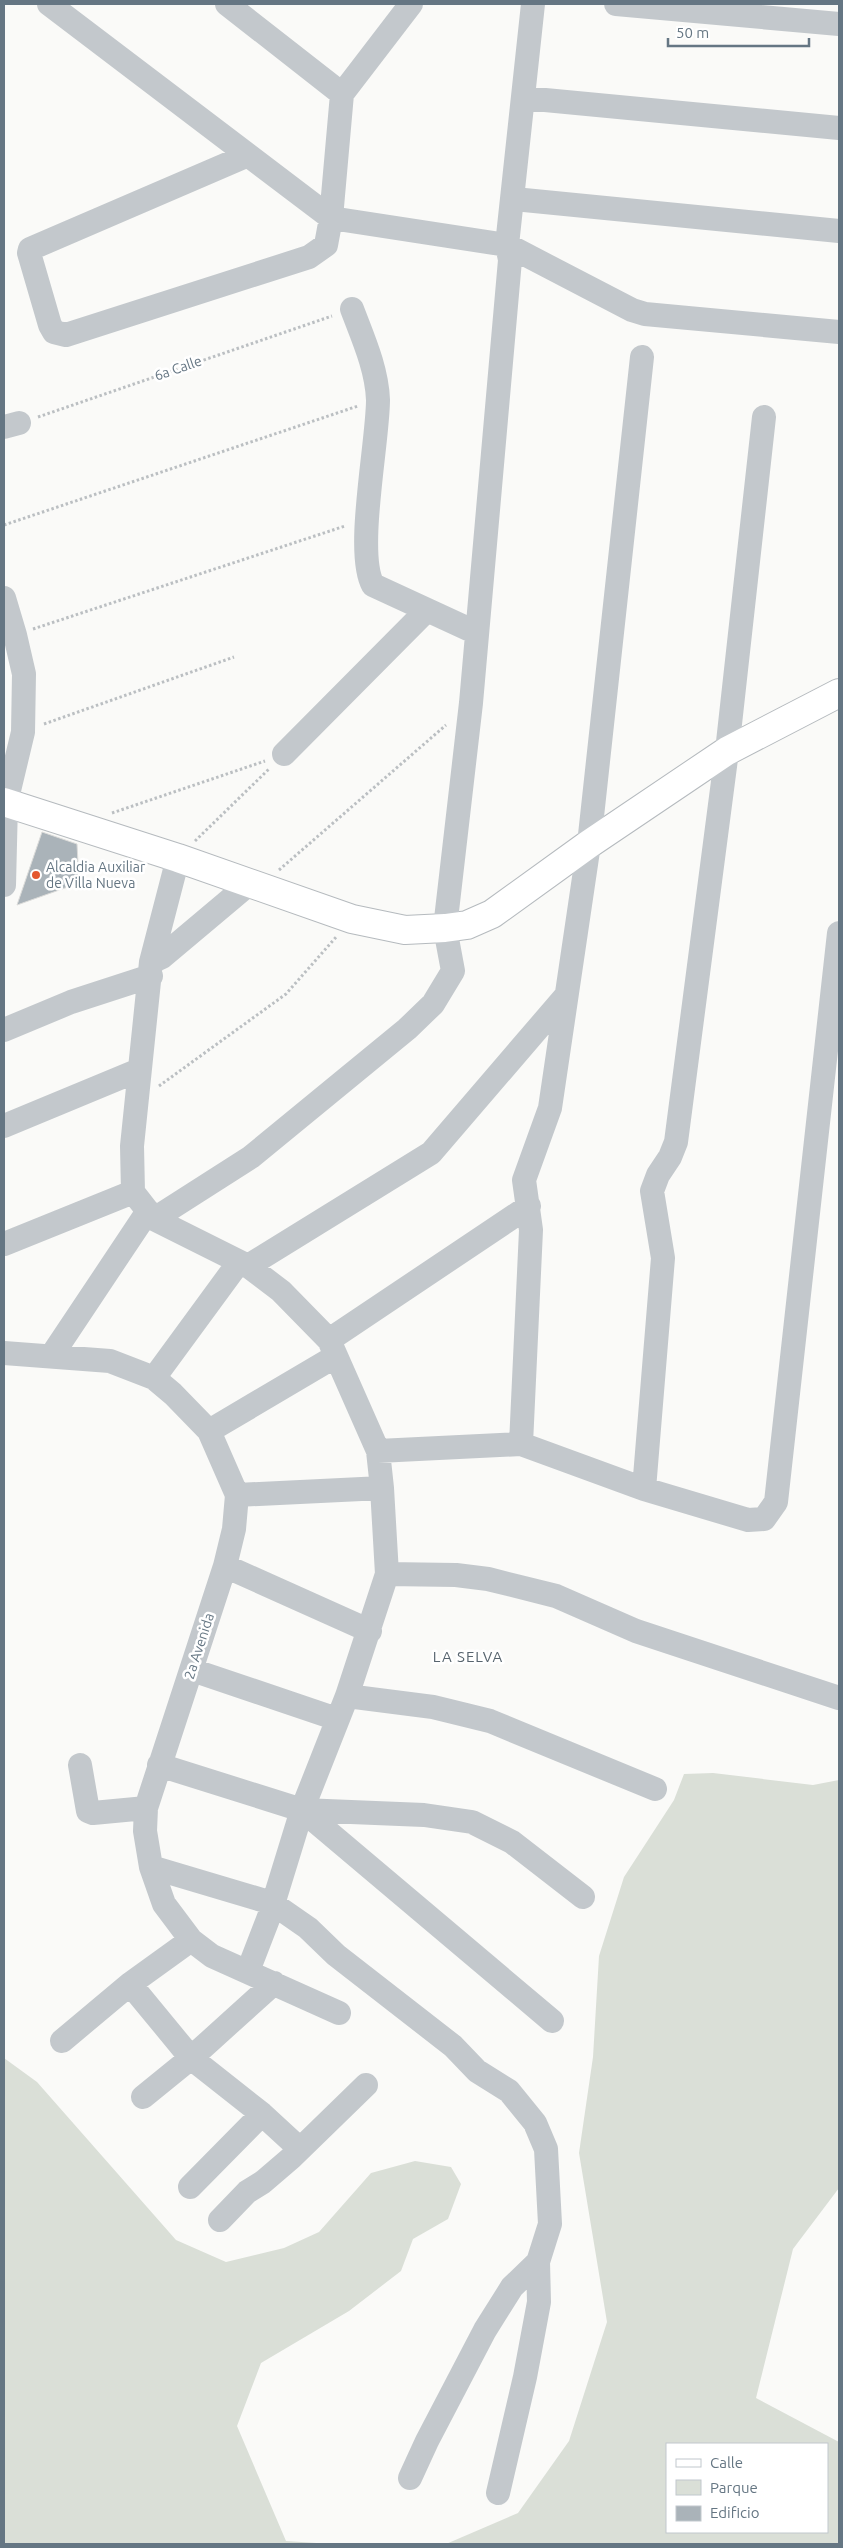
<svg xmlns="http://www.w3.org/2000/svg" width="843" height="2548" font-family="Ubuntu,sans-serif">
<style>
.green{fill:#dadfd7;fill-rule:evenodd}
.building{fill:#aab3b9;stroke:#dcdcda}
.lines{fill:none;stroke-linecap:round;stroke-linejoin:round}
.major-casing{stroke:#b5babe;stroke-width:30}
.path{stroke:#bbbfc2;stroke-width:3;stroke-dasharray:2.5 2.5;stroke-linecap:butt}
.minor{stroke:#c3c8cc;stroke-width:24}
.major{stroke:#fff;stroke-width:28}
.poi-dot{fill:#e4572e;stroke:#fff;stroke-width:2}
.labels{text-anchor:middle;stroke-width:5;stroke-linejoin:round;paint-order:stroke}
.street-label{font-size:14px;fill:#657683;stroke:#fff}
.poi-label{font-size:14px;fill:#657683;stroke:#fff;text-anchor:start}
.neighbourhood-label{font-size:15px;letter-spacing:1px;fill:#57646e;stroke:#fff}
</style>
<rect width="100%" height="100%" fill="#fafaf8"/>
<path class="green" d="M713 1773 813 1785 839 1780V2188L793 2249 756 2398 839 2442V2544H446L518 2513 569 2441 607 2322 579 2153 593 2057 599 1956 624 1877 674 1800 684 1774ZM667 2444H827V2532H667Z
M4 2058 37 2082 176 2240 226 2262 284 2248 319 2232 371 2173 415 2161 451 2167 461 2184 448 2219 413 2239 401 2271 349 2311 261 2363 237 2426 286 2541 332 2544H4Z"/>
<path class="building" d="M42 832 77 844 79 883 17 905Z"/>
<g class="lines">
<g class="major-casing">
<path id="major" d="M4 802 178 858 352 919 405 930 445 928 467 925 492 914 589 844 727 751 839 693"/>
</g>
<path class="path" d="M38 417 332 316
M4 525 358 406
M33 629 345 526
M44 724 234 657
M112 813 265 761
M195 841 270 768
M279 870 446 725
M159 1086 286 994 337 936"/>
<path class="minor" d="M49 4 331 218 507 245 632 310 645 314 839 332
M227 4 342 94
M616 4 839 24
M524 98 839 128
M246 156 30 249 29 253 50 325 54 332 66 335 309 257 326 245 331 218 342 94 411 4
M514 199 839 231
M352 309C363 338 377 369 378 400 378 442 355 553 373 585L477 633
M4 427 19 423
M4 598 15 635 24 674 23 732 6 803 4 885
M284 754 426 611
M178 858 151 962 132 1146 133 1192 154 1219 248 1266 281 1291 329 1340 378 1451 382 1488 387 1574 347 1696 302 1810 270 1914 248 1971
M151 962 162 957 250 883
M4 1030 71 1002 151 976
M4 1126 139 1070
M154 1219 251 1157 407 1029 433 1004 453 971 445 928 471 703 510 260 507 245 533 4
M4 1244 133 1192
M248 1266 431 1153 564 998
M329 1340 529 1206
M4 1353 110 1361 154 1378 173 1394 209 1431 237 1495 234 1529 225 1566 146 1808 145 1831 151 1867 164 1904 191 1940 212 1956 339 2013
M52 1355 148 1211
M154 1378 239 1262
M209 1431 336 1356
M521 1444 531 1230 524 1180 550 1108 589 844 642 357
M378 1451 521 1444 644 1489 748 1520 764 1519 776 1502 839 933
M644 1489 663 1258 652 1191 658 1175 670 1157 676 1142 727 751 764 417
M237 1495 382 1488
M225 1566 370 1631
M387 1574 456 1575 488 1579 556 1596 636 1631 839 1698
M192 1670 337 1719
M347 1696 433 1707 490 1721 655 1789
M80 1765 88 1811 93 1813 146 1808
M159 1765 302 1810 424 1815 472 1822 512 1842 583 1897
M302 1810 552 2021
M151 1867 272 1903 308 1928 336 1955 453 2046 477 2071 509 2091 535 2123 546 2149 550 2224 538 2262 539 2302 525 2377 498 2493
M130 1984 191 2058 262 2114 300 2149
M62 2041 130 1984 191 1940
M143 2097 191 2058 274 1983
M190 2187 262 2114
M220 2220 247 2192 263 2182 291 2158 366 2085
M410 2478 427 2441 485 2330 512 2287 538 2262"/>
<use href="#major" class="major"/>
</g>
<circle class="poi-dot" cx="36" cy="875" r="5"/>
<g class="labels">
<g class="street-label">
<text transform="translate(178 368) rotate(-19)" y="5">6a Calle</text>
<text transform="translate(199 1646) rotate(-72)" y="5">2a Avenida</text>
</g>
<g class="poi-label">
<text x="46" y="872">Alcaldia Auxiliar<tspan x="46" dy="16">de Villa Nueva</tspan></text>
</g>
<g class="neighbourhood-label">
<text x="468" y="1662">LA SELVA</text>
</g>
</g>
<rect width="843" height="2548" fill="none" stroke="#657683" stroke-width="10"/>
<rect x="666" y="2443" width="162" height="90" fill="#ffffff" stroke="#c1c8cd"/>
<rect x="676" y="2459" width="25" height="8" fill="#ffffff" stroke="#c1c8cd"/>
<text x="710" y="2468" font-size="15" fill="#657683">Calle</text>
<rect x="676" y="2480" width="25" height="15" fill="#dadfd7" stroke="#c1c8cd"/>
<text x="710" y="2493" font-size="15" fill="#657683">Parque</text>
<rect x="676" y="2506" width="25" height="15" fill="#aab3b9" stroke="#c1c8cd"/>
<text x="710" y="2518" font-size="15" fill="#657683">Edificio</text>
<path d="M668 38v8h141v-8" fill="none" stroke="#657683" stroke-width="2.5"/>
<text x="676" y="38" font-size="15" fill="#657683" stroke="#ffffff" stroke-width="4" paint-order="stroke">50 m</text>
</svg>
